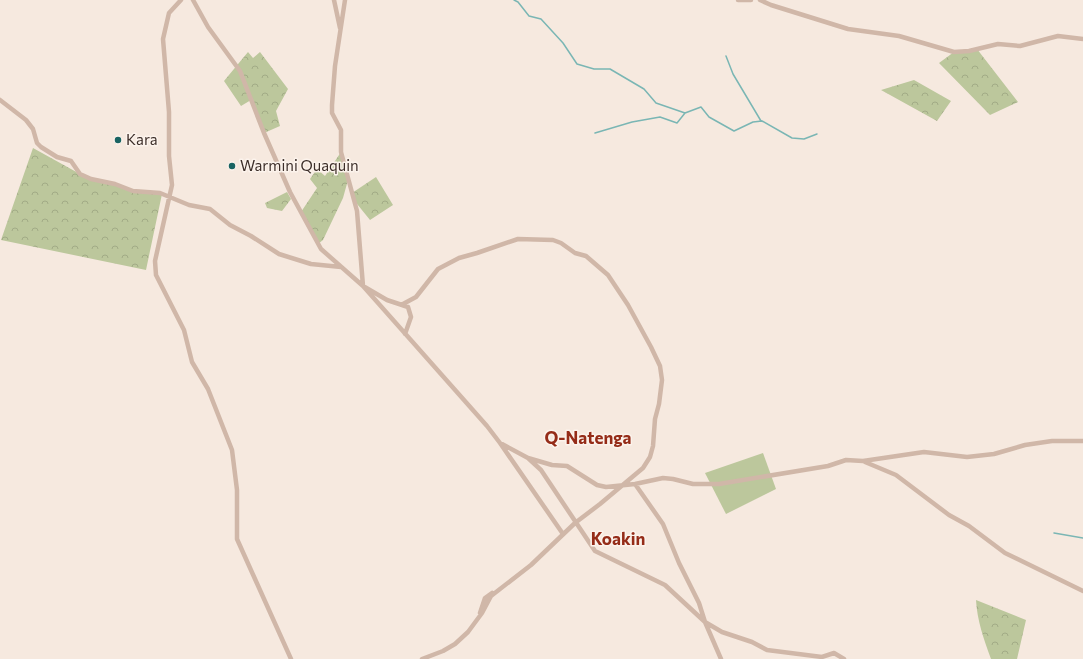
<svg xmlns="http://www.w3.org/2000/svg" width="1083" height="659" font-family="Commissioner,sans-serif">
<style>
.green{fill:#bcc79c}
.forest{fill:url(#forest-crowns)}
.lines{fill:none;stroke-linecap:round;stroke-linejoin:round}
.stream{stroke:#7ab6b4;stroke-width:1.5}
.minor{stroke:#d0b7a8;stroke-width:4.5}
.poi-dot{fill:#196362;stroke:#fcf3ec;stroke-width:1.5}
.labels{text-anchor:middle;stroke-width:3;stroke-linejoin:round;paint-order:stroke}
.poi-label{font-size:15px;fill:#3c2e29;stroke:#fcf3ec;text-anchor:start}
.quarter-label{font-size:17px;font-weight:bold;fill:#952c18;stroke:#fcf3ec}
</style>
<defs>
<pattern id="forest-crowns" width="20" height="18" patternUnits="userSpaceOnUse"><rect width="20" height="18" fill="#bcc79c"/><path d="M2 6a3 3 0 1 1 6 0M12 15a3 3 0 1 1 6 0" fill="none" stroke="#a2ab86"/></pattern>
</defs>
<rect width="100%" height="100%" fill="#f6e9df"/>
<path class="green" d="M763 453 776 489 726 514 705 473Z"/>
<path class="forest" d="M977 49 1018 102 990 115 939 63 954 52Z
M248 52 253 58 260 52 288 89 276 111 280 126 264 133 251 100 241 106 224 81Z
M914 80 951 101 937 121 881 90Z
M33 148 80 174 133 191 162 194 146 270 1 240Z
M341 152 348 180 343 198 323 240 318 244 301 212 317 188 310 179 317 169 325 176Z
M376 177 393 205 370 220 353 199 352 193Z
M287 192 291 199 282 211 267 208 265 203Z
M976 600 1026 620 1017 659H991C984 640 977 620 976 600Z"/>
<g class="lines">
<path class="stream" d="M514 0 518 2 529 16 541 19 563 43 577 64 594 69H610L644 89 656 103 685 113 701 107 709 117 734 131 753 122 762 121 792 138 804 139 817 134
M726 56 733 74 761 121
M595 133 632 122 660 117 677 123 685 113
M1054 533 1083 538"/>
<path class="minor" d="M181 0 169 13 163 39 169 112V156L172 185 155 261 156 275 184 330 192 362 208 389 232 450 237 490V539L291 659
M193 0 208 27 240 71 264 133 290 192 321 249 363 286 487 426 500 443 563 534
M334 0 340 28
M345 0 335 66 332 105V113L341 130V152L357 211 363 286 387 300 408 307 411 317 405 334
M738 0H751
M760 0 771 5 848 29 899 36 954 52 969 51 998 44 1020 46 1058 36 1083 39
M0 100 26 120 33 129 37 143 41 147 57 157 71 161 80 174 91 179 115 184 133 191 160 193 189 205 210 209 230 225 251 236 279 254 311 264 341 267
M403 304 416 297 438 269 459 258 477 253 518 239 553 240 561 243 575 253 586 256 608 275 628 305 651 347 660 366 662 380 659 404 655 419 653 446 650 457 643 468 600 504 575 523 531 565 491 596 482 613 468 632 455 644 443 651 422 659
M502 444 528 458 541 470 595 551 665 585 705 622 721 659
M528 458 552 465 567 466 597 485 606 487 635 484 663 478 673 479 693 484H719L828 466 846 460 863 461 924 452 967 457 994 454 1025 445 1052 441H1083
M865 462 896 475 949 515 969 526 1005 553 1083 591
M635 484 663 524 679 563 699 603 705 622 722 632 752 642 767 650 822 657 834 653 844 659
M480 613 485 598 492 593"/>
</g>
<g class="poi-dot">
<circle cx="118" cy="140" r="4"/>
<circle cx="232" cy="166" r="4"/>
</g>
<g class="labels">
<g class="poi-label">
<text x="126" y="145">Kara</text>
<text x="240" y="171">Warmini Quaquin</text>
</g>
<g class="quarter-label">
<text x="588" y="444">Q-Natenga</text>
<text x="618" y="545">Koakin</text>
</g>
</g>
</svg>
